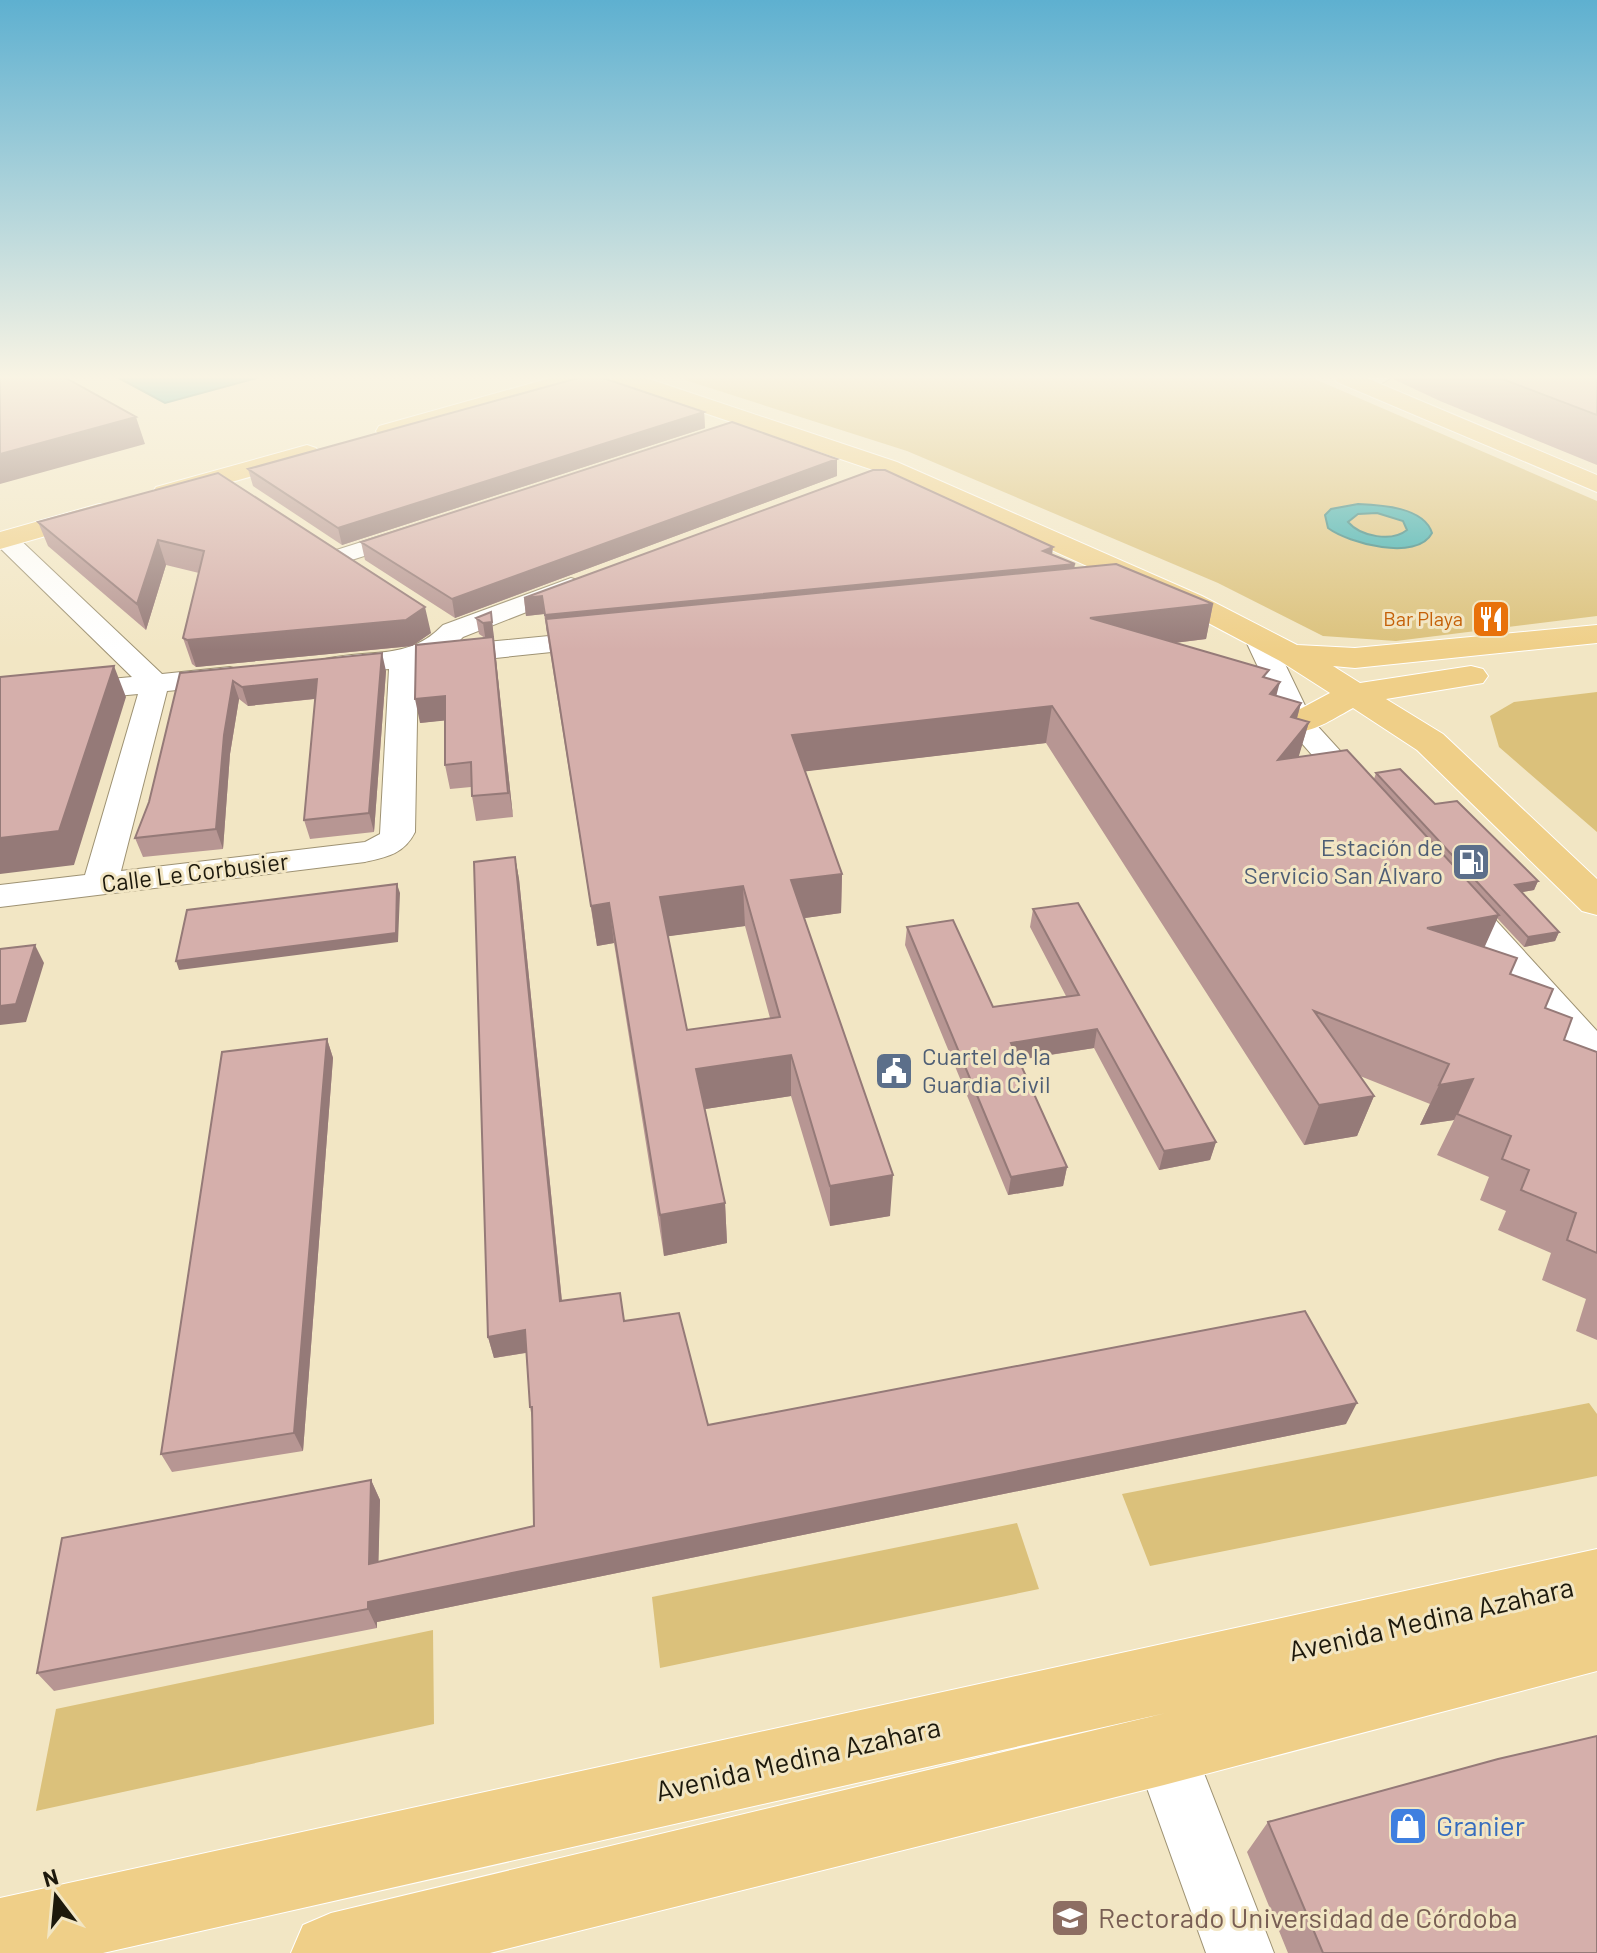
<svg xmlns="http://www.w3.org/2000/svg" width="1597" height="1953" font-family="Barlow,sans-serif">
<style>
.green{fill:#dbc17b}
.water{fill:#2faaad;stroke:#2a7e7d;stroke-width:2;fill-rule:evenodd}
.lines{fill:none;stroke-linecap:round;stroke-linejoin:round}
.minor-casing{stroke:#9e9273;stroke-width:2}
.primary-casing{stroke:#fff;stroke-width:2}
.minor{fill:#fff;fill-rule:evenodd}
.primary{fill:#efcf88;fill-rule:evenodd}
.wall{fill:#b79693;fill-rule:evenodd}
.shaded-wall{fill:#957a78}
.building{fill:#d5afab;stroke:#957a78;stroke-width:2;fill-rule:evenodd}
.labels{text-anchor:middle;stroke-width:6;stroke-linejoin:round;paint-order:stroke}
.far-food-label{font-size:20px;fill:#c56008;stroke:#f2e6c4;text-anchor:end}
.service-label{font-size:24px;fill:#4e5e75;stroke:#f2e6c4;text-anchor:end}
.street-label{font-size:24px;fill:#1d190c;stroke:#f2e6c4}
.near-street-label{font-size:28px;fill:#1d190c;stroke:#f2e6c4}
.near-shop-label{font-size:28px;fill:#366cbe;stroke:#f2e6c4;text-anchor:start}
.near-education-label{font-size:28px;fill:#785e54;stroke:#f2e6c4;text-anchor:start}
</style>
<rect width="100%" height="100%" fill="#f2e6c4"/>
<path class="green" d="M687 377H1310L1597 501V616L1396 641 1323 636 1218 583 907 451 685 380Z
M1597 692V832L1499 747 1490 716 1514 702Z
M1589 1403 1597 1414V1476L1150 1566 1122 1494Z
M1017 1523 1039 1589 660 1668 652 1597Z
M433 1630 434 1724 36 1811 56 1709Z"/>
<path class="water" d="M117 377H255L257 378 165 403Z
M1358 504C1381 505 1424 507 1432 533 1417 562 1348 543 1328 528L1325 515 1331 509ZM1377 513 1403 521 1407 530C1392 542 1361 537 1348 522L1358 514Z"/>
<g class="lines">
<g class="minor-casing">
<path id="minor" d="M1360 377H1391C1383 385 1364 390 1353 387L1350 383Z
M412 526 421 528 424 533 421 538 339 564 330 562 327 557 330 552Z
M5 532 14 534 162 674 230 667 240 670 244 676 240 682 230 685 167 691 121 871 365 842 380 834 389 669 331 674 321 672 317 666 321 660C367 648 408 662 443 625L571 578 580 581 584 586 580 591 463 637 455 645 600 631 610 633 614 639 610 645 600 647 418 666 415 832C404 854 387 857 365 862L0 907V885L85 875 138 694 0 707V689L132 677 0 548V533Z
M1258 629 1268 631 1272 637 1312 720 1376 790 1371 797 1360 800 1349 797 1284 723 1244 637 1248 631Z
M1456 888 1469 891 1597 1031V1071L1583 1067 1443 907 1438 899 1443 891Z
M1164 1718 1186 1727 1274 1953H1206L1133 1749 1142 1727Z"/>
</g>
<g class="primary-casing">
<path id="primary" d="M554 377H590L587 382 397 436H379L376 431 379 426Z
M610 377H643L897 462 1202 596 1297 645 1355 648 1597 625V643L1355 668 1333 666 1360 683 1471 666 1483 669 1488 676 1483 683 1386 699 1443 734 1597 879V915L1582 911 1417 750 1353 708C1332 719 1311 736 1287 730L1282 723 1287 716 1330 693 1280 661 1180 608 879 472 613 382Z
M1334 377H1364L1597 475V492L1337 382Z
M307 445 316 448 320 453 316 458 165 501 156 499 152 493 156 487Z
M99 504 109 506 113 512 109 518 0 549V532Z
M1597 1549V1671L1164 1785 490 1953H291L303 1925 331 1913 1166 1713 103 1953H0V1898Z"/>
</g>
<use href="#minor" class="minor"/>
<use href="#primary" class="primary"/>
</g>
<path class="wall" d="M1392 377H1597V465L1440 401 1393 379Z
M704 412 705 428 342 545 253 486 248 469Z
M218 473 431 633 412 646 196 667 192 664 183 638 199 573 166 565 146 630 48 546 38 522Z
M837 476 455 618 365 560 361 542Z
M1052 555 1074 568 1213 604 1206 639 1174 643 1267 678 1277 696 1301 703 1297 718 1309 722 1298 757 1374 779 1376 773 1435 804 1538 881 1534 890 1522 892 1559 932 1555 941 1524 947 1497 918 1484 947 1510 974 1545 1008 1564 1040 1597 1052V1340L1576 1331 1586 1299 1542 1280 1551 1253 1498 1230 1506 1211 1480 1200 1489 1177 1437 1155 1454 1120 1420 1125 1430 1104 1360 1076 1374 1096 1357 1136 1304 1145 1046 743 805 771 842 874 841 913 804 918 890 1216 830 1226 791 1096 705 1109 725 1203 727 1243 664 1256 614 943 597 946 544 614 526 616 524 598ZM745 926 770 1018 687 1030 668 936Z
M491 612 513 817 476 821 472 796 471 787 450 789 445 765V720L420 723 485 638 479 634 476 618Z
M386 671 374 832 310 839 304 820 315 699 248 706 239 699 230 754 223 849 143 857 135 838 149 802 180 673Z
M515 857 519 879 562 1301 624 1321 708 1425 1346 1424 377 1622V1628L54 1691 37 1673 371 1480 380 1500 378 1562 534 1526 532 1418 530 1407 526 1353 494 1358 488 1337Z
M1033 909 1216 1142 1210 1160 1159 1170 1094 1048 1019 1060 1067 1167 1063 1186 1008 1195 905 945 907 927 993 1007 1066 996 1030 927Z
M327 1039 333 1058 303 1451 172 1472 161 1454Z
M1268 1822 1597 1953H1288L1247 1852Z"/>
<path class="shaded-wall" d="M704 412 705 428 342 545 338 528Z
M136 417 145 444 0 484V454Z
M837 459V476L455 618 452 599Z
M158 540 166 565 146 630 137 604Z
M1053 547 1051 564H1075L1072 582 547 633 545 615 1043 551Z
M542 596 544 614 526 616 524 598Z
M1213 604 1206 639 1084 654 1090 618Z
M425 607 431 633 412 646 196 667 187 640Z
M491 612 494 638H493L496 660 513 817 483 623Z
M382 653 386 671 374 832 369 813Z
M114 666 126 697 74 865 0 874V838Z
M317 679 322 698 248 706 242 687Z
M233 681 239 699 230 754 223 849 216 829 224 735Z
M1280 682 1270 719V694Z
M445 696 450 720 420 723 415 699Z
M1301 703 1291 740V717Z
M1052 706 1046 743 792 773V735Z
M1309 722 1298 759 1278 760Z
M515 857 519 879 564 1322 560 1301Z
M842 874 841 913 791 920V880Z
M1538 881 1534 890 1511 894 1515 885Z
M397 884 400 893 398 942 179 970 176 961Z
M743 886 745 926 663 937 660 897Z
M609 903 614 943 597 946 591 906Z
M1499 915 1481 955 1427 928Z
M1559 932 1555 941 1524 947 1528 937Z
M35 945 44 963 26 1022 0 1025V1006Z
M1097 1029 1094 1048 1009 1061 1011 1043Z
M327 1039 333 1058 303 1451 294 1433Z
M791 1055V1096L699 1110 696 1069Z
M1473 1079 1454 1120 1420 1125 1439 1085Z
M1374 1096 1357 1136 1304 1145 1319 1105Z
M1216 1142 1210 1160 1159 1170 1164 1151Z
M1067 1167 1063 1186 1008 1195 1011 1177Z
M893 1175 890 1216 830 1226V1186Z
M725 1203 727 1243 664 1256 660 1215Z
M525 1330 530 1352 494 1358 488 1337Z
M1357 1403 1346 1424 377 1622V1628L368 1609V1602Z
M371 1480 380 1500 378 1584 369 1564Z"/>
<path class="building" d="M0 377H64L136 417 0 454Z
M582 377H600L704 412 338 528 248 469Z
M1497 377H1597V415Z
M732 422 837 459 452 599 361 542Z
M873 470H885L1053 547 1043 551 1075 564 545 615 542 596 524 598Z
M218 473 425 607 406 620 187 640 183 638 204 551 158 540 137 604 38 522Z
M1116 564 1213 604 1090 618 1269 670 1263 677 1280 682 1270 694 1301 703 1291 717 1309 722 1278 760 1347 750 1499 915 1427 928 1517 958 1510 974 1553 989 1545 1008 1572 1018 1564 1040 1597 1052V1253L1567 1240 1576 1213 1521 1190 1529 1170 1502 1159 1511 1136 1457 1114 1473 1079 1439 1085 1449 1064 1314 1011 1374 1096 1319 1105 1052 706 792 735 842 874 791 880 893 1175 830 1186 791 1055 696 1069 725 1203 660 1215 609 903 591 906 546 619ZM743 886 780 1017 687 1030 660 897Z
M491 612 492 622 483 623 476 618Z
M493 637 508 793 472 796 471 762 445 765V696L415 699 416 645Z
M382 653 369 813 304 820 317 679 242 687 233 681 224 735 216 829 135 838 149 802 180 673Z
M114 666 59 831 0 838V677Z
M1400 769 1435 804 1457 801 1538 881 1515 885 1559 932 1528 937 1376 773Z
M515 857 560 1301 620 1293 624 1321 679 1313 708 1425 1305 1311 1357 1403 368 1602V1609L37 1673 62 1538 371 1480 369 1564 534 1526 532 1407H530L525 1330 488 1337 474 862Z
M397 884 396 933 176 961 187 910Z
M1078 903 1216 1142 1164 1151 1097 1029 1011 1043 1067 1167 1011 1177 907 927 953 920 993 1007 1079 995 1033 909Z
M35 945 16 1004 0 1006V949Z
M327 1039 294 1433 161 1454 222 1052Z
M1597 1736V1953H1323L1268 1822 1498 1759Z"/>
<linearGradient id="sky" x2="0" y2="1"><stop stop-color="#5eb0d0"/><stop offset="0.58" stop-color="#f9f4e4"/><stop offset="1" stop-color="#f9f4e4" stop-opacity="0"/></linearGradient>
<rect width="1597" height="650" fill="url(#sky)"/>
<defs>
<g id="restaurant-square" transform="scale(2)"><rect x="-9" y="-9" width="18" height="18" rx="4" fill="#e8710a" stroke="#f2e6c4"/><path d="M-5-6h1v4h1v-4h1v4h1v-4h1v5L-1.5 .5V6h-2V.5L-5-1ZM5-6V6H3V1.5H1.5Q1.5-4 5-6Z" fill="#fff"/></g>
<g id="fuel-square" transform="scale(2)"><rect x="-9" y="-9" width="18" height="18" rx="4" fill="#5c6f8a" stroke="#f2e6c4"/><path d="M-5.5-6h7V0h2V4h1.3V-2.5L3-4.5l.8-.8L6-3V5H2.5V1h-1V6h-7ZM-4.2-4.7v3.2H.2V-4.7Z" fill="#fff"/></g>
<g id="civic-square" transform="scale(2)"><rect x="-9" y="-9" width="18" height="18" rx="4" fill="#5c6f8a" stroke="#f2e6c4"/><path d="M-.6-6.5H3V-4.5H.6V-3L4-1V1h2V6H-6V1h2V-1L-.6-3ZM-1.2 2.5V6h2.4V2.5Z" fill="#fff"/></g>
<g id="shop-square" transform="scale(2)"><rect x="-9" y="-9" width="18" height="18" rx="4" fill="#3f7fe0" stroke="#f2e6c4"/><path d="M-5-2.5h2.3a2.7 3.5 0 0 1 5.4 0H5L5.5 6h-11ZM-1.5-2.5h3a1.5 2.3 0 0 0-3 0Z" fill="#fff"/></g>
<g id="university-square" transform="scale(2)"><rect x="-9" y="-9" width="18" height="18" rx="4" fill="#8d6e63" stroke="#f2e6c4"/><path d="M0-5L7-2L0 1L-7-2ZM-4 1L0 2.5L4 1V4Q0 6-4 4Z" fill="#fff"/></g>
</defs>
<g fill-rule="evenodd">
<use href="#restaurant-square" x="1491" y="619"/>
<use href="#fuel-square" x="1471" y="862"/>
<use href="#civic-square" x="894" y="1071"/>
<use href="#shop-square" x="1408" y="1826"/>
<use href="#university-square" x="1070" y="1918"/>
</g>
<g class="labels">
<g class="far-food-label">
<text x="1463" y="626">Bar Playa</text>
</g>
<g class="service-label">
<text x="1443" y="856">Estación de<tspan x="1443" dy="28">Servicio San Álvaro</tspan></text>
<text x="922" y="1065" text-anchor="start">Cuartel de la<tspan x="922" dy="28">Guardia Civil</tspan></text>
</g>
<g class="street-label">
<text transform="translate(195 873) rotate(-7)" y="8">Calle Le Corbusier</text>
</g>
<g class="near-street-label">
<text transform="translate(1431 1619) rotate(-13)" y="10">Avenida Medina Azahara</text>
<text transform="translate(798 1759) rotate(-13)" y="10">Avenida Medina Azahara</text>
</g>
<g class="near-shop-label">
<text x="1436" y="1836">Granier</text>
</g>
<g class="near-education-label">
<text x="1098" y="1928">Rectorado Universidad de Córdoba</text>
</g>
</g>
<g transform="translate(56 1897) rotate(344)" stroke="#f2e6c4" stroke-width="6" paint-order="stroke">
<path d="M0-6L14 30L0 20L-14 30Z" fill="#1d190c"/>
<text y="-12" font-size="22" font-weight="bold" text-anchor="middle" fill="#1d190c">N</text>
</g>
</svg>
